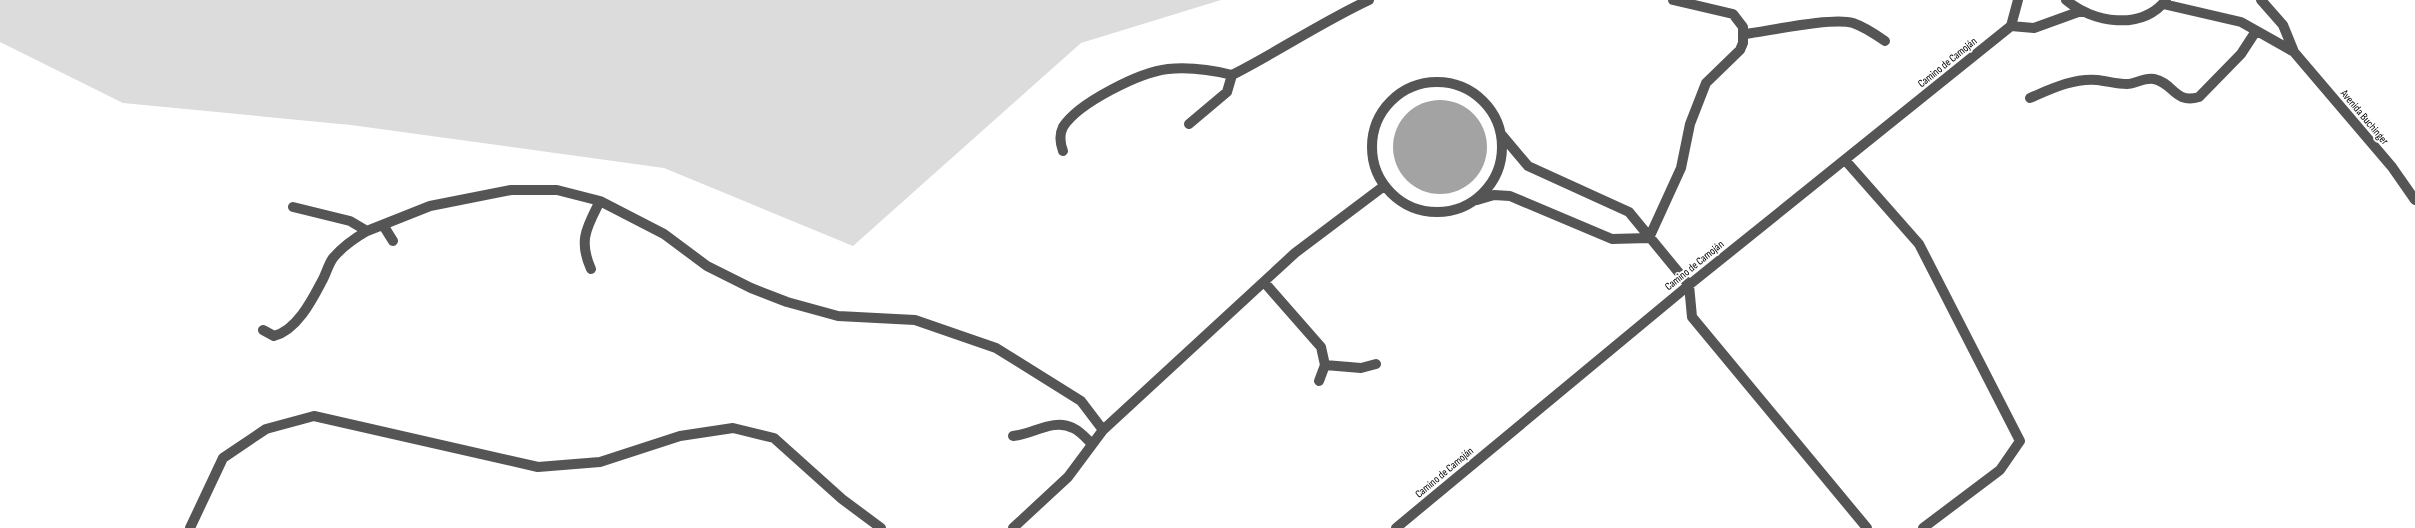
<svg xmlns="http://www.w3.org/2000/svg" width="2415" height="528" font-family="'Sofia Sans Condensed',sans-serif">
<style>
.green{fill:#dcdcdc}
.water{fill:#a3a3a3}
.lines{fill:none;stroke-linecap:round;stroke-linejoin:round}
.minor{stroke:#555;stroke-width:10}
.labels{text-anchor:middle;stroke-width:4;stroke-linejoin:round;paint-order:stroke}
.street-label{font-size:11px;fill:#000;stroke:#fff}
</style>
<rect width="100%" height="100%" fill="#fff"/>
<path class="green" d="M0 0H1221L1081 43 853 246 664 168 351 125 123 103 0 42Z"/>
<path class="water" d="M1393 147a47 47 0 1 1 94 0a47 47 0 1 1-94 0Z"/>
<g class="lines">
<path class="minor" d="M2066 0C2093 23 2141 31 2166 0
M2261 0 2283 25 2294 52 2392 167 2415 200
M2163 4 2241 22 2294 52
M2011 26 2034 28 2081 11
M1745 34C1769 31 1832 17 1853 23 1865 27 1875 34 1885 41
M1232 75C1279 51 1322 22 1369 0
M1372 147a65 65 0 1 1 130 0a65 65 0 1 1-130 0Z
M2030 98C2051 89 2073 78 2097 80 2107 81 2117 84 2127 84 2136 84 2144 77 2154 79 2174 83 2174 104 2199 97L2241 54 2256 31
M1501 134 1528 166 1629 212 1689 285 1692 317 1867 528
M1063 151C1060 143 1059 135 1063 127 1078 103 1140 72 1168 69 1189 67 1212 70 1232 75L1227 92 1189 124
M1845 160 1919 244 2020 441 2000 470 1923 528
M1477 200 1494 195 1510 196 1612 239 1649 238
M293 207 350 221 367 231 430 206 511 190H557L600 201 664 234 707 266 751 288 787 302 838 316 915 320 996 348 1081 401 1103 430
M383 225 393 241
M1649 238 1681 168 1690 124 1706 83 1740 50 1743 43V27L1733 14 1673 0
M591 269C578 240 587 227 600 201
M1264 282 1321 347 1325 365 1319 381
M263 330 274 336C297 330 312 300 322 281 326 274 328 265 333 258 343 246 353 239 367 231
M1325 365 1361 368 1376 364
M1013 436C1033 434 1054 418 1073 428 1080 431 1087 439 1092 444
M190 528 223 458 266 429 314 416 538 467 600 462 680 436 733 428 774 438 842 499 881 528
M1013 528 1068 477 1103 430 1295 253 1384 186
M1396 528 1689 285 2011 26 2018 0"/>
</g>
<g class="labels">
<g class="street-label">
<text transform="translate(1947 62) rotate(-39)" y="4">Camino de Camoján</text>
<text transform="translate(2365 117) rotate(50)" y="4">Avenida Buchinger</text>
<text transform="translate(1694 265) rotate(-39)" y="4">Camino de Camoján</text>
<text transform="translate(1444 472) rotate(-40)" y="4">Camino de Camoján</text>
</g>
</g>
</svg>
